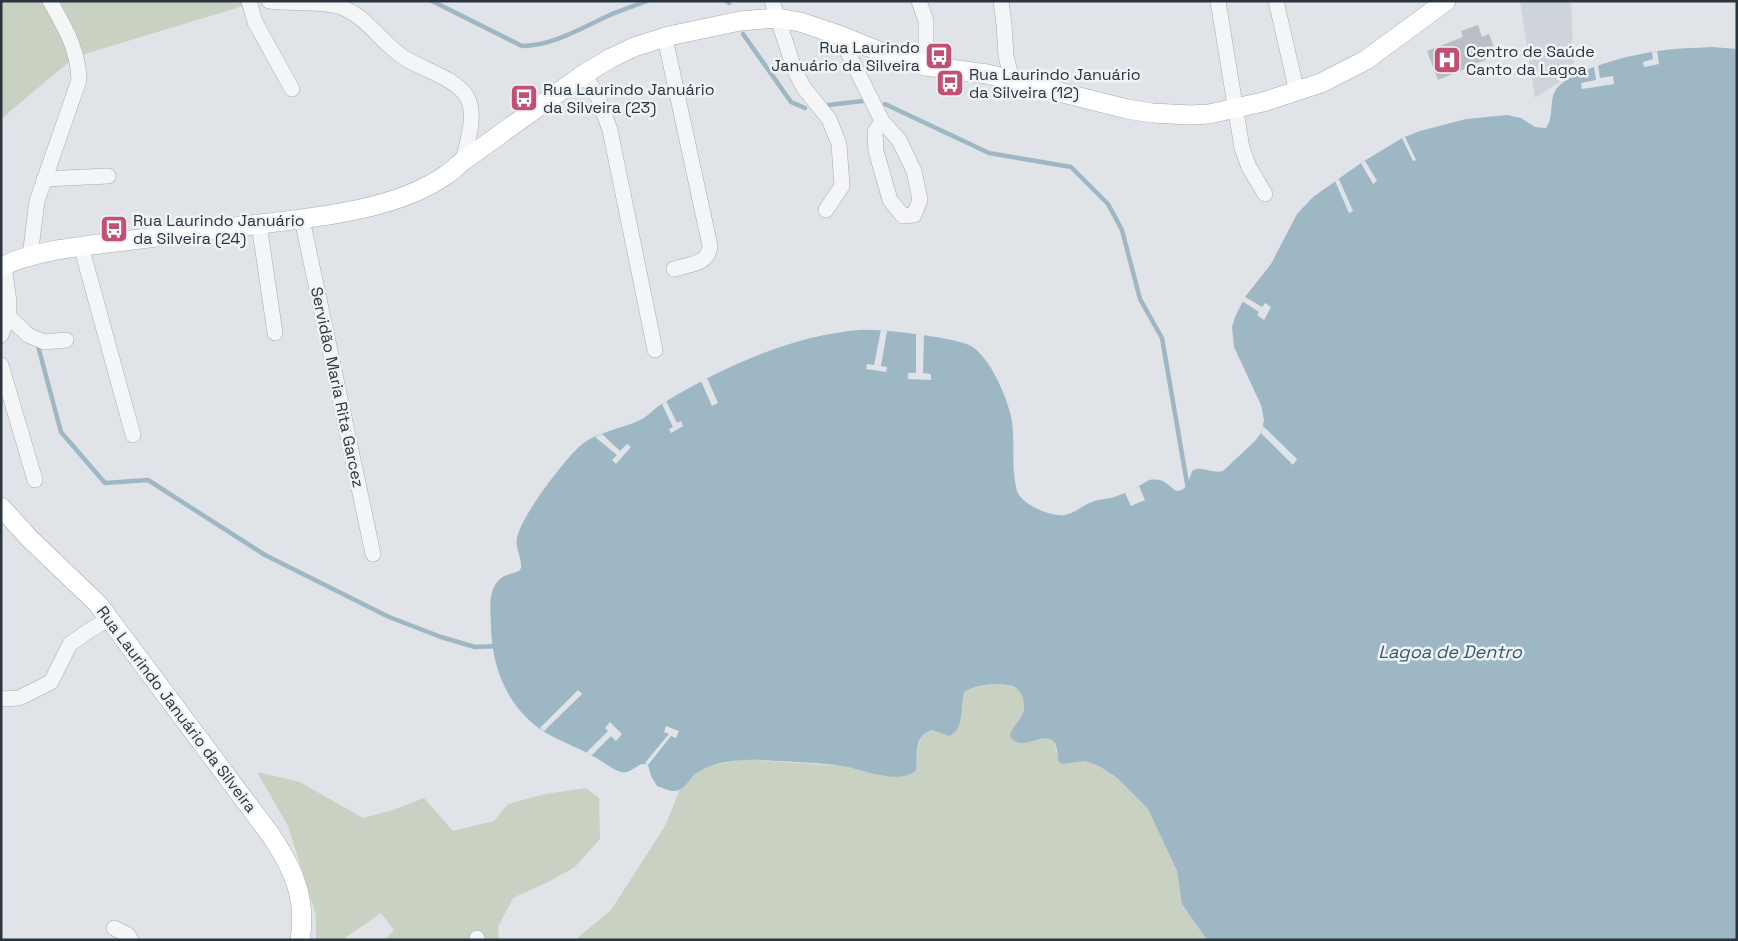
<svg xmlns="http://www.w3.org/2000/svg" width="1738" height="941" font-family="'Space Grotesk',sans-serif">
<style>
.built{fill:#cfd4da}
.green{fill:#c8d1c2}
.water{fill:#9eb7c5}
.pier{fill:#e0e4e8}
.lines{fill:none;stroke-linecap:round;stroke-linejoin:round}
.stream{stroke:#9eb7c5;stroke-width:4.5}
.building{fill:#b8bec4}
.minor-casing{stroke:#a6acb2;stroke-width:16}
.major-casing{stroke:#a1abb3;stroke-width:20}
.minor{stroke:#f3f5f7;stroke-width:15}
.major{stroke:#fff;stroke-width:19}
.labels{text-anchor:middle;stroke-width:5;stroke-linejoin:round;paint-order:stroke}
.poi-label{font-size:16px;fill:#2a343e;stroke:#f0f3f6;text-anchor:start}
.street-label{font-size:16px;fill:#2a343e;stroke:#f0f3f6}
.water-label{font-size:18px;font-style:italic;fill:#38586e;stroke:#f0f3f6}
</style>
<rect width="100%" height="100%" fill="#e0e4e8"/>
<path class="built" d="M1520 1H1571L1574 72 1535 98Z"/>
<path class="green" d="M1 1H259L75 57 1 119Z
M1002 684C1005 685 1011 685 1014 686 1034 696 1022 720 1011 732L1028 742C1067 734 1047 743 1063 764L1085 761 1099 766 1116 777 1148 809 1177 871 1182 904 1207 940H575L611 910 665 826 680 789 697 772 710 766 742 759 842 766 869 772 917 763C917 748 919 720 942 734L962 699 964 692 968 689 983 686Z
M257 772 300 782 363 818 393 810 424 798 453 831 494 821 508 804 545 794 586 788 599 798 600 839 575 867 550 881 513 898 498 927 499 940H385L394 930 381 913 342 940H316V915L288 826Z"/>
<path class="water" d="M1712 47 1737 49V940H1207L1182 904 1177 871 1148 809 1116 777 1099 766 1085 761 1063 764 1059 762C1057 756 1058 747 1054 742 1044 730 1019 755 1010 735 1013 724 1025 718 1024 705 1024 697 1020 689 1013 686 1001 682 973 685 964 692 960 706 965 730 949 736L932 730C913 735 918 755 916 770 899 786 862 769 842 766 821 763 798 762 777 761 751 759 721 758 698 772 691 776 686 787 679 790 671 793 664 788 657 786L651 776 648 765C638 760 632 775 621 772 611 769 601 760 591 755 575 746 556 740 540 729 507 705 492 668 491 627 491 613 487 591 499 580 504 574 513 574 519 571L521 568C522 558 515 549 517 538 520 518 564 460 580 446 597 431 624 429 644 418 651 413 657 406 665 402 723 367 790 336 859 330 878 329 897 332 916 334 929 336 960 340 971 346 991 358 1008 399 1012 421 1015 444 1011 469 1017 491 1022 505 1051 517 1065 515 1075 513 1083 505 1092 502 1099 499 1107 499 1114 497 1126 493 1138 487 1149 480 1164 478 1165 483 1176 491 1189 491 1188 478 1193 470 1203 466 1212 474 1223 471L1255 441 1261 433 1264 420 1261 405 1234 347 1232 327 1235 317 1245 297 1271 264 1297 214 1313 197 1361 163 1402 138 1420 131 1466 119 1507 115 1521 118 1535 127 1546 128C1555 116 1548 99 1557 88 1573 69 1633 54 1658 51 1676 48 1694 48 1712 47Z"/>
<path class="pier" d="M1657 51 1659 64 1644 67 1643 62 1653 59 1652 52Z
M1598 65 1600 78 1613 76 1614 84 1582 89 1581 83 1596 80 1594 67Z
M1405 137 1416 160 1413 161 1402 138Z
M1365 161 1377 181 1373 184 1361 163Z
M1339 179 1353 211 1349 213 1335 181Z
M1245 297 1262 307 1265 303 1271 307 1264 320 1257 315 1259 312 1242 301Z
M881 330 887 331 881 366 887 367 886 372 866 369 867 364 874 365Z
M916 334 924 335 923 373 931 374V380L908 379V373H916Z
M707 378 718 403 712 406 701 381Z
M666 401 677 423 681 421 683 426 671 433 669 429 673 427 662 404Z
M1263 426 1297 459 1293 465 1261 433Z
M602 434 620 451 627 444 631 447 616 464 612 460 617 455 595 437Z
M1139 486 1145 500 1131 506 1125 493Z
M578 690 582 694 544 731 540 728Z
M610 722 622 734 616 741 611 736 592 755 586 753 608 731 605 728Z
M666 726 679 731 676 738 671 736 648 765 645 763 669 734 664 732Z"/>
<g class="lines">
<path class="stream" d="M432 1 522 46C553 46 583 27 610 15 622 10 634 6 647 1
M726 1 729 3
M743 34 791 102 805 108
M885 104 989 153 1071 167 1108 204 1122 230 1140 299 1162 338 1188 489
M828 105 863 101
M38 346 61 432 105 483 148 480 265 555 389 617 441 637 475 647 498 646"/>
</g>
<path class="building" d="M1478 25 1482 37 1489 34 1497 56 1466 67 1467 68 1438 80 1427 51 1463 37 1461 31Z"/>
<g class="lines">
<g class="minor-casing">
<path id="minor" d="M249 1 255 22 292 89
M269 1C292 4 319 0 341 7 367 17 380 41 403 57 421 69 456 78 467 97 477 115 467 143 463 161
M772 1 795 71 804 88 829 119 839 144 842 186 826 210
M919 1 926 21V66
M1001 1 1004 24 1006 56 1012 80
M1218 1 1242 148 1249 167 1265 194
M1276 1 1297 92
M839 35 882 121 899 140 914 171 920 200 914 215 903 216 890 200 876 151 875 132 882 121
M665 38 710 246C708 265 690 264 674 269
M584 74 598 97 610 130 655 350
M44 179 108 176
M302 219 373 554
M259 224 275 333
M81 246 133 435
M30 256 37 201 79 80C78 48 65 28 50 1
M8 316 28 335 44 342 66 340
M1 335 8 316 9 302 4 265
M1 365 35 480
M1 699 19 698 51 682 70 644 87 632 110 618
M114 928 128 935 131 940
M477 940V938"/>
</g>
<g class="major-casing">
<path id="major" d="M1 267C32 251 82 246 116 242 161 236 207 231 252 225 311 218 395 211 446 175 452 171 457 166 463 161L584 74 611 58 634 47 669 36 740 21 777 18 800 22 839 35 891 56 926 66 987 74 1127 109 1152 113 1191 115 1209 114 1263 102 1321 83 1366 60 1446 1
M1 507 29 538 98 604 270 834C293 868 307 898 300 940"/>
</g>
<use href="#minor" class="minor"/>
<use href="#major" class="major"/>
</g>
<defs>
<g id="bus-square" transform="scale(1.4375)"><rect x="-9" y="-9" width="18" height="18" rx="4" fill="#c25073" stroke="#f0f3f6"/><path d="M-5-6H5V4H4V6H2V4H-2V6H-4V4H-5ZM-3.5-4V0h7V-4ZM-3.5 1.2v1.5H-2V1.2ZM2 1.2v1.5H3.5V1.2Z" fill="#fff"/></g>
<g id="hospital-square" transform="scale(1.4375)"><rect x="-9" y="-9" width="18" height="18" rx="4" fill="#c25073" stroke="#f0f3f6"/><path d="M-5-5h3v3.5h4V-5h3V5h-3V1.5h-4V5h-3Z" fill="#fff"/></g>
</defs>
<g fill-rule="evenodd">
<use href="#bus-square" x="939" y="56"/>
<use href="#hospital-square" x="1447" y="60"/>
<use href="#bus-square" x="950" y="83"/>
<use href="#bus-square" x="524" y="98"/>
<use href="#bus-square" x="114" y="229"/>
</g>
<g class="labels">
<g class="poi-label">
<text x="920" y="53" text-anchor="end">Rua Laurindo<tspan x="920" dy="18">Januário da Silveira</tspan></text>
<text x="1466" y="57">Centro de Saúde<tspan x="1466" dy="18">Canto da Lagoa</tspan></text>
<text x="969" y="80">Rua Laurindo Januário<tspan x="969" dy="18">da Silveira (12)</tspan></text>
<text x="543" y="95">Rua Laurindo Januário<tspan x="543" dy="18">da Silveira (23)</tspan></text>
<text x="133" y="226">Rua Laurindo Januário<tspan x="133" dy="18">da Silveira (24)</tspan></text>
</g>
<g class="street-label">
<text transform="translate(338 387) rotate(78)" y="6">Servidão Maria Rita Garcez</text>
<text transform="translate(177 709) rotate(53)" y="6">Rua Laurindo Januário da Silveira</text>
</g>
<g class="water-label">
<text x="1450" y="658">Lagoa de Dentro</text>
</g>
</g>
<rect width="1738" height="941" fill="none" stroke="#2a343e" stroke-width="5"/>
</svg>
